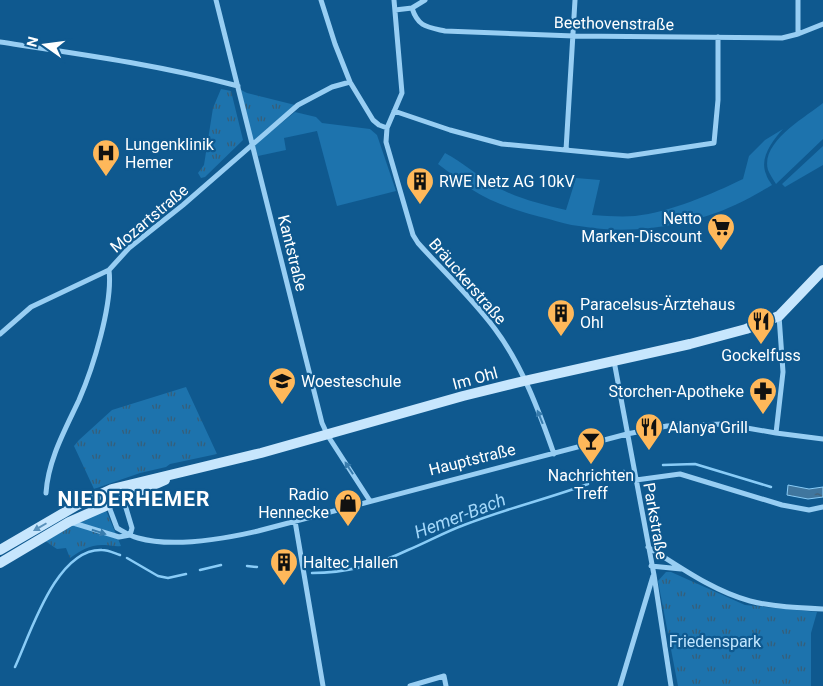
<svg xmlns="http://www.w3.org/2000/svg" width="823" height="686" font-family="Roboto,sans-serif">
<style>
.grass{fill:#1d73ad}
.park{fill:url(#park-tufts)}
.water{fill:url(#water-ripples);stroke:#89ccf7}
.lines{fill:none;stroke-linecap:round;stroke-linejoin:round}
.stream{stroke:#89ccf7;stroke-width:2.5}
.street{stroke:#98cef3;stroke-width:5}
.secondary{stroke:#c7e6fd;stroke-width:10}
.oneway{fill:#387cad}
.oneway2{fill:#5991bb}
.labels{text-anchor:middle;stroke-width:4.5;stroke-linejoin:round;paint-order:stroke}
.street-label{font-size:16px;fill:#fff;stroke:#0f598f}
.poi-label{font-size:16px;fill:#fff;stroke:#0f598f;text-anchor:start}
.park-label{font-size:16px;fill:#c0e5fe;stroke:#0f598f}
.water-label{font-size:18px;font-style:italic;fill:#a4d8fa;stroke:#0f598f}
.district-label{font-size:21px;font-weight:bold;letter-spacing:1px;fill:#fff;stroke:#0f598f}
</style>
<defs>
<pattern id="park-tufts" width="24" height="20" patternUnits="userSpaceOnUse" patternTransform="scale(1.25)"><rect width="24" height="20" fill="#1d73ad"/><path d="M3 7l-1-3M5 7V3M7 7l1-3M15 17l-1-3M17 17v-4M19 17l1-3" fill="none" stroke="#375e78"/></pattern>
<pattern id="water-ripples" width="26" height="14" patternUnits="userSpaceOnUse" patternTransform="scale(1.25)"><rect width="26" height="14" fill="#40769e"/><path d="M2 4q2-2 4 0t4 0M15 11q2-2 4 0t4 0" fill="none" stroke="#475f71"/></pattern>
</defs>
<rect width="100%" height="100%" fill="#0f598f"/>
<path class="grass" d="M823 103V139L776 184C773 179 770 175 768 170 760 142 806 117 823 103Z
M295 112 316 117 322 123 370 129 377 135 396 191 337 206 317 131 284 138 286 150 258 156 254 145Z
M783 129C773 140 759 158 766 174 767 178 770 182 772 185 760 192 748 199 735 205 688 227 630 235 579 226 569 225 559 222 549 219 523 213 494 204 471 189 460 181 449 172 438 164L445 153C462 162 476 174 491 184 515 198 540 204 566 210L576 178 600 180 592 215C606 216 621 217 635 216 670 212 712 194 743 179L749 156 765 140Z
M823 146V165L785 187 782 184Z"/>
<path class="park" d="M221 89 231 91 243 140 205 177 201 178 198 173 204 165 213 108Z
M241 90 247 93 295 105 252 142Z
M186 387 217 454 170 464 166 467 140 473 94 489 74 446 79 440 112 410Z
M105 508 121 546C115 547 111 545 105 545 91 544 81 550 70 558L66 548 57 549 45 541Z
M666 572H671L745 605 817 612 811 633V686H678L658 581Z"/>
<path class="water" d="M788 485 809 489 823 487V497L808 499 787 495Z"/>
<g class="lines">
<path class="stream" d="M663 465 695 464 771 487
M597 481 624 471
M127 558 158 576 168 578 186 574
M247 566 257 567
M200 570 221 565
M312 573C345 573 379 564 408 550 427 542 445 532 464 525 505 509 547 499 588 484
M15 667C30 635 56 548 102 550 108 550 114 553 120 555"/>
<path class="street" d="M216 0 322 423 328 436 370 501
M321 0 335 44 350 82 373 120 379 125 387 128
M394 0 402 93 387 128 386 142 413 235 418 243C443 271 472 298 495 329 522 365 539 411 554 454
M412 8C418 27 427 27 445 31L574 36 782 38 798 34 823 24
M395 10 412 8 425 0
M798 34V0
M0 42C80 54 160 65 238 86
M394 111 450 130 502 144 628 156 714 143 718 100V37
M566 150 575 0
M0 334 31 307 109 270 129 248 183 205 298 105 332 87 350 82
M614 361 654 575 671 686
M776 433 783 372 779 316
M636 480 680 474 782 505 809 510 823 507
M46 493C48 460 65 430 79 400 93 368 113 304 109 270
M295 521 323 686
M70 522 119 537 130 535
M130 535 132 528 123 498 112 489 108 504 117 528C124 532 130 536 138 538 173 548 223 539 258 531L627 434 667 426 724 424 776 433 823 439
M648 547C680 567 713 591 750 601 774 607 799 608 823 609
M651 566 681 569
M410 686 444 676 446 686
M620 686 653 576"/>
<path class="secondary" d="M0 550 79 504 112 489 261 453 463 396 524 381 690 344 746 329 779 316 823 270
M0 563 69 522 165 480"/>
</g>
<defs><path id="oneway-solid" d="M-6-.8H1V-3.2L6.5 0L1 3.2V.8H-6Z" transform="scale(1.25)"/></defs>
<g class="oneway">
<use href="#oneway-solid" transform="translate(540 417) rotate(-112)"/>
<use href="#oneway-solid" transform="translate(349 468) rotate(-123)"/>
<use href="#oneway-solid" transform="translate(99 532) rotate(17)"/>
</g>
<use class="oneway2" href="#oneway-solid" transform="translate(40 527) rotate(150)"/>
<defs>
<g id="hospital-pin" transform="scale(1.4375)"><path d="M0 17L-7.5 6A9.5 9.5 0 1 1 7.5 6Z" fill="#ffb85a" stroke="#0f598f"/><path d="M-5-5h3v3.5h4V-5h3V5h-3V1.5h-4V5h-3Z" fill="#111"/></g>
<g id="building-pin" transform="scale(1.4375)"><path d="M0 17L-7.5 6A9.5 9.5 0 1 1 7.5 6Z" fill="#ffb85a" stroke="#0f598f"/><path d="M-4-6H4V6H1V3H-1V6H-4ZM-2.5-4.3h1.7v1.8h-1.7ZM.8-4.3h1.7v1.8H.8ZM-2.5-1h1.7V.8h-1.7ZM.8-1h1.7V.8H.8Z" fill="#111"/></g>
<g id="supermarket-pin" transform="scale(1.4375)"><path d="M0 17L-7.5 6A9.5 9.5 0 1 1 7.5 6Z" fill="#ffb85a" stroke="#0f598f"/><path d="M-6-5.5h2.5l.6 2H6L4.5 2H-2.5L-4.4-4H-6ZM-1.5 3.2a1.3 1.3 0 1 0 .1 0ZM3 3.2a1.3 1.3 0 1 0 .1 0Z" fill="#111"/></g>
<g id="restaurant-pin" transform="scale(1.4375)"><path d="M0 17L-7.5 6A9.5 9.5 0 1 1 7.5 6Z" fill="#ffb85a" stroke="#0f598f"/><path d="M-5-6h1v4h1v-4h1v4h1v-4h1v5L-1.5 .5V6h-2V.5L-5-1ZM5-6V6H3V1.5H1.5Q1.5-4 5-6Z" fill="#111"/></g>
<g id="school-pin" transform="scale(1.4375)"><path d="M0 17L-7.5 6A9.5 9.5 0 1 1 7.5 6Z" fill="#ffb85a" stroke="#0f598f"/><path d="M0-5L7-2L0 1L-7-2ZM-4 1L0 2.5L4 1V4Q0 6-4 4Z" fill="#111"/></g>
<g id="pharmacy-pin" transform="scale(1.4375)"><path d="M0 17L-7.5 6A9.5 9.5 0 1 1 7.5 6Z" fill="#ffb85a" stroke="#0f598f"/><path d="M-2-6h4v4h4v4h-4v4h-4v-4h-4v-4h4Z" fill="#111"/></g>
<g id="bar-pin" transform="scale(1.4375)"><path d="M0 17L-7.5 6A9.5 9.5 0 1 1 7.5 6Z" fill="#ffb85a" stroke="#0f598f"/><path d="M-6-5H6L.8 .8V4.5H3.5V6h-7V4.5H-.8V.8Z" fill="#111"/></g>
<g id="shop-pin" transform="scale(1.4375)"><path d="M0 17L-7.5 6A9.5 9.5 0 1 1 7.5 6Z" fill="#ffb85a" stroke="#0f598f"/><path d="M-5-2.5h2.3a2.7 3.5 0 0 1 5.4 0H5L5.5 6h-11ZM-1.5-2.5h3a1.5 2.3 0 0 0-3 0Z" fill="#111"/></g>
</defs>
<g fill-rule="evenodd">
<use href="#hospital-pin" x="106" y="153"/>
<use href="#building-pin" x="420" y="181"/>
<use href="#supermarket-pin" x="721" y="227"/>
<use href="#building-pin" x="561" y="313"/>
<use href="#restaurant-pin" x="761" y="321"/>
<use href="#school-pin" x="282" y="381"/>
<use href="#pharmacy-pin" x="763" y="391"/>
<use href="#restaurant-pin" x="649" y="427"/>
<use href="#bar-pin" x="591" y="441"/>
<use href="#shop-pin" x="348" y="503"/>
<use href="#building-pin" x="284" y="562"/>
</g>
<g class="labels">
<g class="street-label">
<text transform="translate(614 23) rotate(1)" y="6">Beethovenstraße</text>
<text transform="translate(149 218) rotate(-40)" y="6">Mozartstraße</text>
<text transform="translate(293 253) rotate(76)" y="6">Kantstraße</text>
<text transform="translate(468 281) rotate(49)" y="6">Bräuckerstraße</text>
<text transform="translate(475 378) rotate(-15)" y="6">Im Ohl</text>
<text transform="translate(472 459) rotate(-14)" y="6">Hauptstraße</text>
<text transform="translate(656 521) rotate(80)" y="6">Parkstraße</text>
</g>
<g class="poi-label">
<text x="125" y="150">Lungenklinik<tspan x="125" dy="18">Hemer</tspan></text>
<text x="439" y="187">RWE Netz AG 10kV</text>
<text x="702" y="224" text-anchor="end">Netto<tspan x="702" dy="18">Marken-Discount</tspan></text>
<text x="580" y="310">Paracelsus-Ärztehaus<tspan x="580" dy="18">Ohl</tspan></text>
<text x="761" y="361" text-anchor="middle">Gockelfuss</text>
<text x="301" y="387">Woesteschule</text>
<text x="744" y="397" text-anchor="end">Storchen-Apotheke</text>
<text x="668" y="433">Alanya Grill</text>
<text x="591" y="481" text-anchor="middle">Nachrichten<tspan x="591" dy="18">Treff</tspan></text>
<text x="329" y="500" text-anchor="end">Radio<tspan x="329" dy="18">Hennecke</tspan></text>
<text x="303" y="568">Haltec Hallen</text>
</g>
<g class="park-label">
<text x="715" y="647">Friedenspark</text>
</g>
<g class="water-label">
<text transform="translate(460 516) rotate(-21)" y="6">Hemer-Bach</text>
</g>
<g class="district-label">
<text x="134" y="506">NIEDERHEMER</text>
</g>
</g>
<g transform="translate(45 45) rotate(284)" stroke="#0f598f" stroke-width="4" paint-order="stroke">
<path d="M0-4L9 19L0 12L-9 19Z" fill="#ffffff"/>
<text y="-8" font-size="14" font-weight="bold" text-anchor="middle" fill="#ffffff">N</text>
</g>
</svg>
